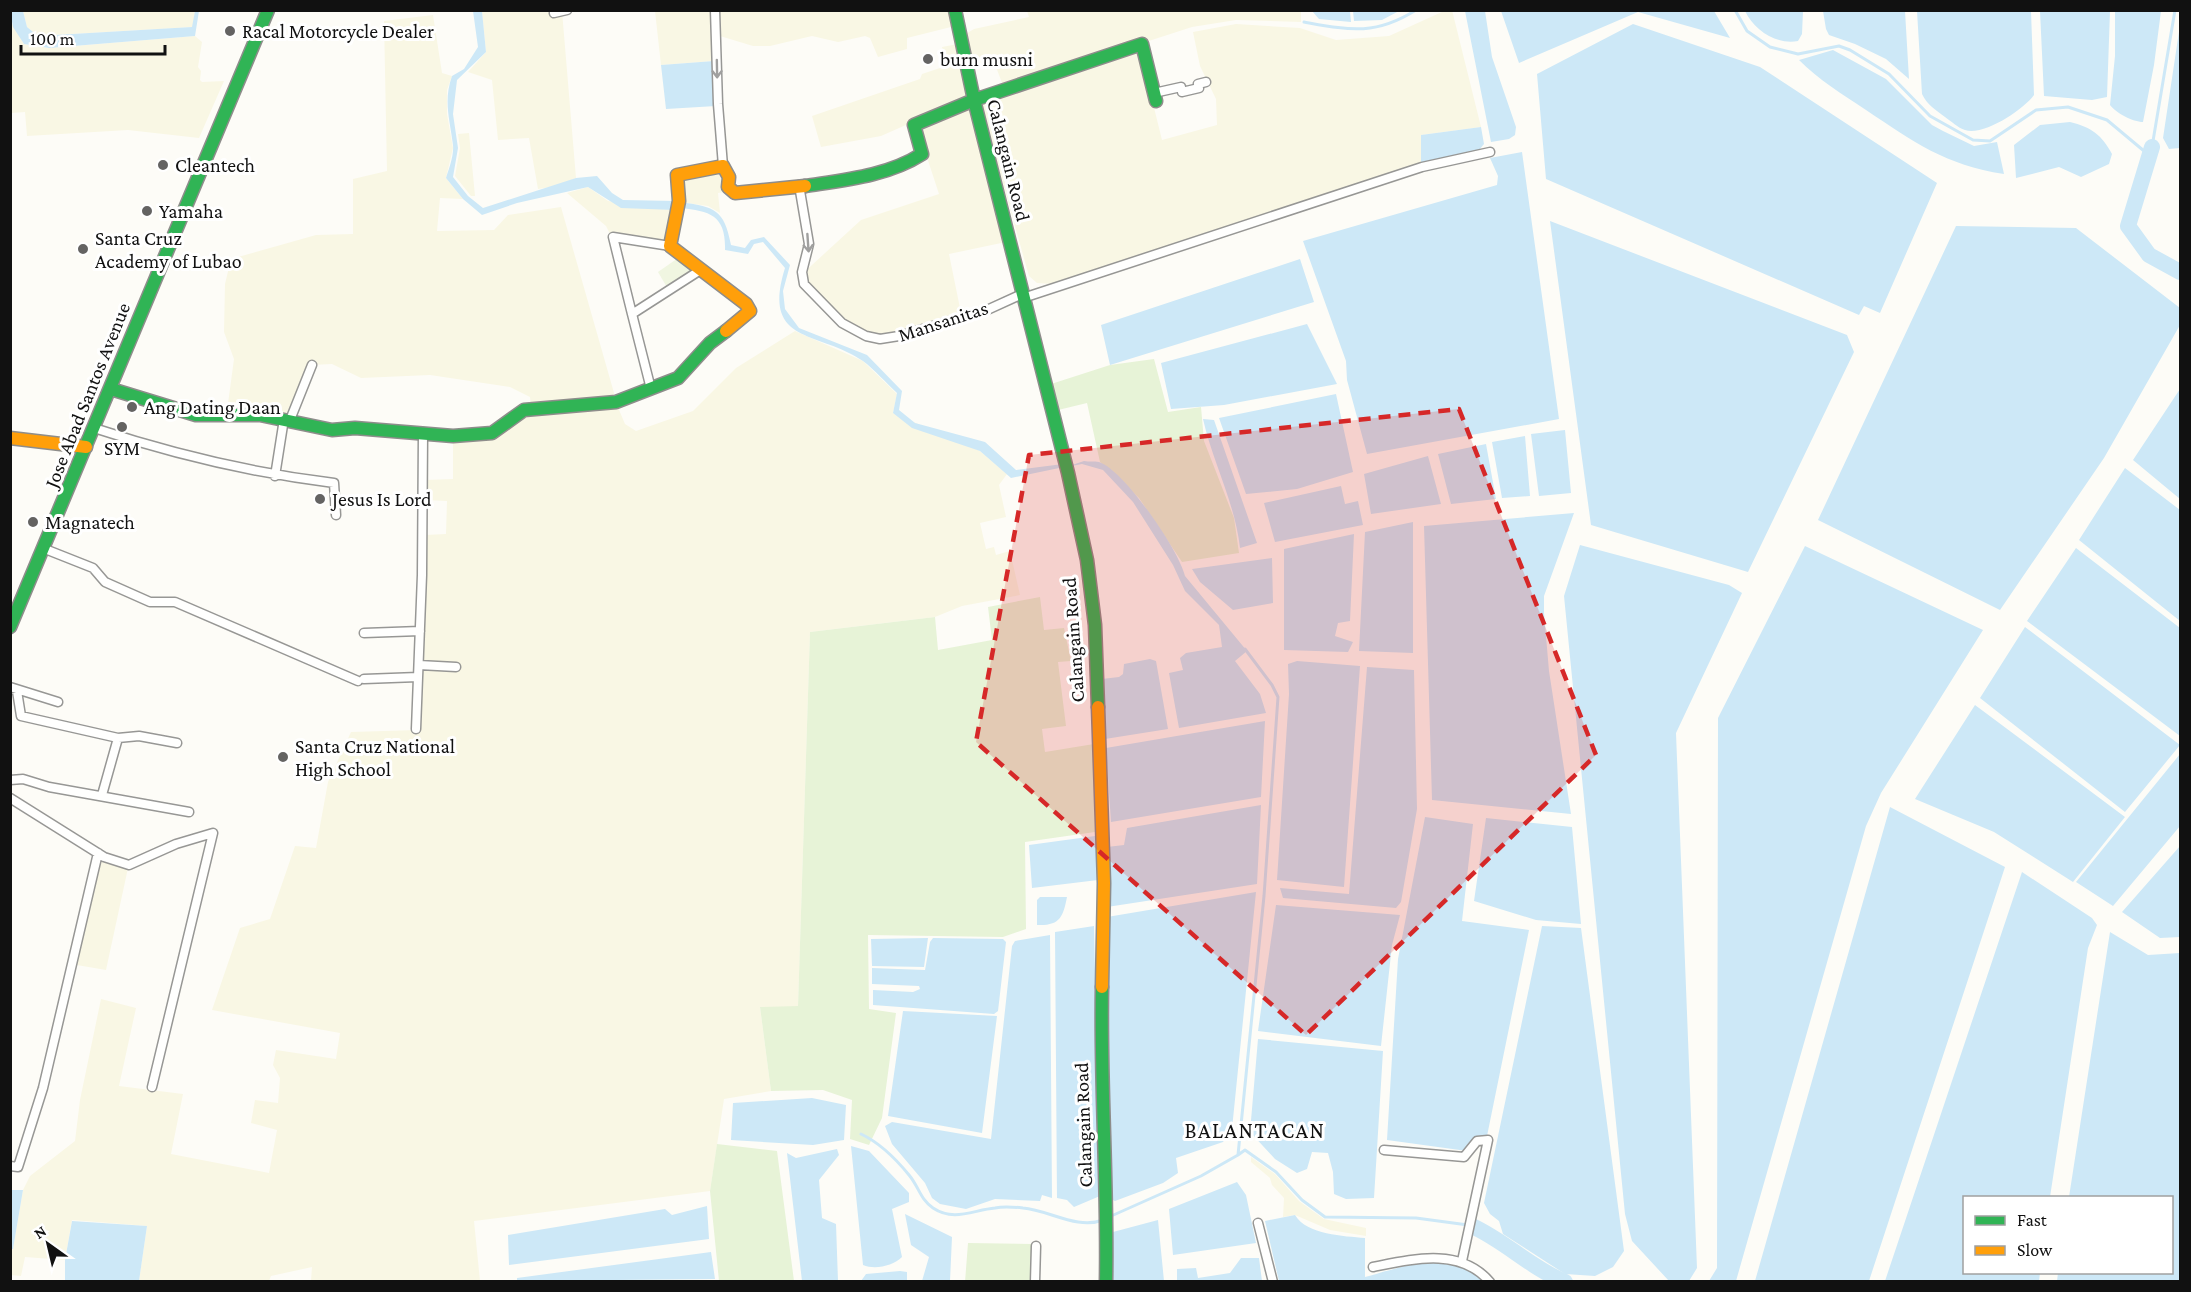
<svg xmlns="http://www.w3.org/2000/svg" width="2191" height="1292" font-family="'Crimson Pro',serif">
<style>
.farmland{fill:#f9f7e4}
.green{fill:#e7f3d7}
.pitch{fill:#f0f6e1}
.water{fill:#cde8f7}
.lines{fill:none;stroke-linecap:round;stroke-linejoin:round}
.stream{stroke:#cde8f7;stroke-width:3}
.river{stroke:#cde8f7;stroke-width:16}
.street-casing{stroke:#979795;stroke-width:11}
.fast-casing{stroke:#8e8d8b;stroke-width:15}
.slow-casing{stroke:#8e8d8b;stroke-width:15}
.street{stroke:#fffffe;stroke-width:8}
.fast{stroke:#30b455;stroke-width:12}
.slow{stroke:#ff9f0a;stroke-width:12}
.oneway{stroke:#a0a09f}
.marked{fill:#d62828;fill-opacity:0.2;stroke:#d62828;stroke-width:4.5;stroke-dasharray:12 8;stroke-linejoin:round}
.poi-dot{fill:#646362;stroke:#fff;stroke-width:2}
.labels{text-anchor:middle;stroke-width:6;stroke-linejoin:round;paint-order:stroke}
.poi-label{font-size:20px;fill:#111;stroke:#fff;text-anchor:start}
.street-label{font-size:20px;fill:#111;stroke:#fff}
.quarter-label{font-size:22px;letter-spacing:1.5px;fill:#111;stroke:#fff}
</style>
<rect width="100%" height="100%" fill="#fdfcf7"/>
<path class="farmland" d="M1452 10 1481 127 1421 135V163L1289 208 1053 284 1037 283 1029 276 982 109 983 100 1139 47 1162 140 1217 125 1216 99 1200 66 1193 32 1236 24 1300 28 1336 40 1389 36 1444 11Z
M23 11H195L193 27 38 36 27 27Z
M482 11H562L576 178 558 186 538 189 529 138 498 140 492 80 468 72 486 52Z
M655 11H713L714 61 661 65Z
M719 11H951L955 26 907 38V49L878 57 870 38 865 36 838 42 812 36 770 46H753L720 36Z
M1027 11H1301V22L1236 20 1192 27 1004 88 991 54 969 60 964 35 974 29 1029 17Z
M433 15 442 73 452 76 447 90V114L453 148 446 178 463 199 440 198 437 231 494 230 508 215 561 207 616 400 531 406 530 397 510 387 430 375 361 378 332 364 312 365 288 417 227 411 234 359 224 332 225 284 231 259 316 235 353 234V179L387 171 384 21Z
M10 20 24 44 49 48 195 36 202 42 198 67 201 71 200 80 202 82 224 81 199 138 128 130 27 136 25 112 11 113Z
M958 44 1006 242 949 254 962 318 873 340 838 324 800 276 861 220 939 194 915 121 881 136 821 147 812 116 920 79 922 74 946 66 942 47Z
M469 133 475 196H471L455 176 460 148 458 134Z
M719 174 725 192 718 193 720 213 708 206 680 202 682 175Z
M588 187 608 201 675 210 669 240 661 243 610 234 606 226 567 193Z
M795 331 863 361 897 394 893 413 980 451 1007 474 999 485 1006 517 980 523 986 549 994 547 996 555 1010 551 1020 595 962 606 935 617 810 632 798 1007H760L771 1091 724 1099 710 1191 474 1221 480 1281H311L312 1267 271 1276 269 1281H139L147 1226 72 1220 65 1260 25 1257 21 1276 11 1275 10 1249H13L23 1190 30 1176 75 1141 80 1100 101 999 136 1008 119 1086 183 1094 171 1154 269 1173 277 1130 251 1123 255 1100 278 1103 280 1078 273 1065 276 1050 336 1059 340 1033 212 1010 240 928 270 919 295 846 316 848 328 782 351 732 417 730 425 535 446 534 447 501 425 500V480L453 479V439L484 438 525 412 617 405 625 424 636 431 693 411 736 368Z
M99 856 128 868 106 970 71 964Z
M1251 1157 1275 1174 1299 1201 1324 1219 1366 1228V1236L1330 1230 1295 1215 1283 1217 1284 1198 1272 1185 1270 1178 1251 1162Z"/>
<path class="green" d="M1154 359 1168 412 1201 407 1204 441 1234 518 1239 553 1182 562 1139 498 1100 462 1087 403 1054 411 1048 385 1110 365Z
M1040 597 1044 630 1064 628 1071 661 1058 662 1066 726 1042 729 1045 752 1094 744 1095 832 1025 842 1026 929 1003 937 868 935 869 1009 896 1013 882 1118 869 1145 850 1139 852 1100 823 1090 771 1091 760 1007 798 1006 810 632 935 617 938 650 992 640 988 607Z
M717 1144 777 1151 794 1281H719L710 1191Z
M968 1243 1033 1244 1032 1281 965 1282Z"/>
<path class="pitch" d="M681 256 699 269 668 289 658 272Z"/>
<path class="water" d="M10 11H23L27 27 38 36 192 27 195 11H199L195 36 49 48 24 44 13 27Z
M473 11H482L486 52 457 80 453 114 458 148 453 177 468 196 483 208 576 178 597 176 612 193 623 200 676 201 675 210 621 208 588 187 517 203 482 215 463 199 446 178C449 168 454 156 453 145 450 120 443 101 452 76L464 69 478 47Z
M1312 11H1350L1351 22 1319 19Z
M1353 11V10L1399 11 1382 20 1354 21Z
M1465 11H1485L1492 57 1516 127 1515 135 1509 139 1491 142Z
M1501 11H1714L1730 38 1638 12 1519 63Z
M1745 11H1803L1802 34 1798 41C1776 45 1754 30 1745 11Z
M1823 11H1905L1909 79 1886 59 1855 44 1829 35 1826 29Z
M1917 11H2031L2034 95C2023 110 1984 136 1965 130 1958 128 1951 121 1945 117 1936 110 1927 105 1922 94Z
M2040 11H2110L2107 97 2092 100 2044 96Z
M2115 11H2161L2154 65 2143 122C2133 122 2116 113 2110 105L2115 56Z
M1633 24 1760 67 1937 183 1880 313 1864 306 1859 315 1546 179 1537 74Z
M2180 25V148L2169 149 2163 138Z
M1833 50 1886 79 1932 125 1943 131 1974 146 1997 142 2004 174C1945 165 1914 142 1866 110 1842 94 1819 80 1799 60Z
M714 61 716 106 666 109 661 65Z
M2070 122C2091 127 2102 135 2112 154L2109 164 2081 177 2059 167 2016 178 2014 145 2040 125Z
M1481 127 1484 144 1479 150 1421 163V135Z
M1522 152 1559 419 1367 454 1347 380 1346 361 1303 241 1497 185 1498 176 1490 158Z
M680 202C715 207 724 209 731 245L745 248 751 240 764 237 790 265 783 291 785 309 799 328 867 355 902 391 899 410 915 423 985 442 1016 470 1063 464 1064 467 1011 478 980 451 912 428 893 413 897 393C886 383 875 370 863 361 818 330 761 345 785 268L763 242 754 244 748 254 725 250C726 216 711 211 680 208Z
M1550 221 1847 335 1854 352 1748 572 1591 525Z
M1956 226 2076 228 2180 308V325L2104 458 2000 610 1818 520Z
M1300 259 1314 302 1110 365 1101 325Z
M1307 324 1337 384 1224 405 1171 409 1161 363Z
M2180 389V499L2133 460Z
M1336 394 1353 472 1297 489 1246 494 1219 418Z
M1203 419 1214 420 1257 543 1240 548C1235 503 1213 463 1203 419Z
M1565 430 1571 493 1539 496 1531 434Z
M1525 436 1530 496 1502 498 1492 442Z
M1486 444 1496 499 1451 504 1438 454Z
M1428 456 1441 504 1371 514 1364 474Z
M1084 461C1089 462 1094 461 1099 462 1124 470 1179 550 1185 576L1247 651 1235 661 1260 694 1266 713 1179 728 1169 673 1183 670 1180 658 1186 653 1222 647 1219 625 1185 591 1173 565 1133 502 1103 470 1082 464 1066 467Z
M2125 468 2180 510V621L2079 540Z
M1341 486 1345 504 1358 501 1363 525 1275 542 1264 503Z
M1574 513 1544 596V613L1549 671 1571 814 1432 800 1424 526Z
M1413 522V653L1359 651 1365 532Z
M1354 534 1350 621 1338 623 1335 636 1353 642 1348 652 1284 650V549Z
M1580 545 1729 585 1742 593 1676 733 1697 1268 1689 1281H1669L1632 1241 1625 1214 1564 596Z
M1805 546 1983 630 1881 793 1866 826 1736 1281H1709L1717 1268 1718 718Z
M2076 548 2180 628V736L2027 621Z
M1272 558 1273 603 1233 610 1200 582 1192 569Z
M2025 627 2180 745 2125 812 1980 698Z
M1150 659 1156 661 1168 729 1105 739 1102 679 1119 677 1123 674 1124 664Z
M1297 661 1360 666 1344 887 1277 880 1289 694 1288 664Z
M1367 667 1414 670 1417 809 1401 902 1396 908 1283 898 1280 888 1349 894Z
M1975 705 2125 817 2073 882 1994 832 1915 799Z
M1265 721 1261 797 1111 822 1106 748Z
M2180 754V826L2113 906 2076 882Z
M1261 805 1257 884 1107 907V847L1124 845 1127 828Z
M1890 807 2005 867 1869 1281H1755Z
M1425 817 1473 824 1462 921 1529 930 1487 1136 1475 1139 1467 1151 1387 1140 1398 959Z
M1486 818 1572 827 1581 924 1536 920 1474 901Z
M1095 836 1098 880 1032 888 1029 845Z
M2180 846V937L2160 938 2122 912Z
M2022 872 2092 918 2097 925 2088 948 2050 1197 1964 1198V1272L2040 1273 2039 1281H1885Z
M1256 892 1232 1129 1223 1142 1176 1158 1178 1173 1163 1183 1115 1201 1111 1199 1107 917Z
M1040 897H1067C1063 917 1060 926 1037 925V900Z
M1276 905 1400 915 1392 945 1381 1046 1258 1031Z
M1094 926 1100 1196 1074 1207 1067 1200 1057 1198 1055 932Z
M1542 926 1581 928 1624 1251 1613 1267 1595 1276 1565 1274 1503 1234 1499 1221 1490 1214 1484 1203Z
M2110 932 2148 955 2180 953V1281H2057L2058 1273 2172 1272V1198L2069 1197Z
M1050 935 1052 1198 1042 1195 1040 1201 995 1199 966 1209 940 1204 932 1198 925 1183 892 1144 885 1126 892 1122 991 1139 1012 946 1015 941Z
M928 938 924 967 872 966 871 939Z
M933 938 1003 939 1006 942 998 1011 994 1014 873 1005V990L913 992 920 989 919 986 872 984V968L925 970 930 942Z
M903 1011 997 1016 982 1133 888 1116Z
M1258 1039 1383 1051 1374 1198 1346 1199 1334 1194 1333 1172 1328 1153 1312 1152 1307 1169 1297 1173 1275 1159 1250 1132Z
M812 1098 846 1105 844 1140 813 1145 731 1140 733 1103Z
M851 1146 869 1151 909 1193V1202L892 1209 902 1257C893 1266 875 1270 863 1265Z
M837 1149 839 1155 819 1180 822 1218 836 1224 838 1281H802L787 1153 796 1158Z
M1237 1182 1246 1195 1256 1243 1173 1255 1169 1209Z
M11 1190H23L13 1249H10Z
M707 1206 709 1239 509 1265 508 1235 665 1209 672 1215Z
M905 1214 952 1237 950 1281H922L929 1257 911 1245Z
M1295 1215C1307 1235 1344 1236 1365 1238V1277C1403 1267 1456 1245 1484 1281H1279L1265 1221Z
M1158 1220 1164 1281H1112L1113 1232Z
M72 1221 147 1226 139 1281H65V1260Z
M711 1252 715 1279 517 1281V1278Z
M1241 1258H1259L1262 1281H1177V1269L1196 1268 1198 1278 1230 1273Z
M900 1271 907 1272V1281H861L866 1274Z"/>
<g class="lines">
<path class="stream" d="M1735 10 1747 31 1770 47 1798 54 1839 46 1850 50 1889 74 1930 116 1973 140 1990 141 2036 110 2068 107 2107 120 2150 156
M1304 22C1349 30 1375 36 1416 10
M2152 147 2175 10
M1245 649 1272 685 1278 697 1264 896 1238 1155 1245 1150 1276 1172 1302 1200 1325 1217 1416 1218 1468 1225
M861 1134C880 1143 896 1159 909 1175 919 1187 920 1199 933 1208 954 1222 973 1210 995 1208 1004 1206 1014 1207 1023 1208 1049 1210 1077 1230 1103 1220
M1109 1217 1201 1176 1238 1155"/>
<path class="river" d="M2152 147 2128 226 2149 255 2180 272
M1472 1226C1505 1241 1531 1268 1565 1282"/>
<g class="street-casing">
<path id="street" d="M715 10 718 104 723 166
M554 13 567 10
M1154 93 1181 87 1182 92 1199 88 1198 84 1206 82
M799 185 809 244 802 272 804 284 842 323 866 336 880 339 899 336 987 310 1022 294
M1023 298 1422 167 1490 152
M632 314 613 237 670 246
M651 389 632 314 702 269
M290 420 312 365
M94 428C173 454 252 473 334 483L336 515
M275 476 284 419
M45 549 93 568 105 582 150 602H175L358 681
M364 633 420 631
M419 665 456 667
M364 679 418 677
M10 687 58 702
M17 691 21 716 118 738 139 736 177 743
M416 729 422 575 423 433
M10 780 23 779 49 787 189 812
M102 795 118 738
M10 798 104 857 129 865 176 844 213 833 152 1087
M1384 1150 1464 1157 1477 1141 1488 1140 1462 1261
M10 1166 18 1167 43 1088 98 853
M1258 1223 1273 1282
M1373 1267C1413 1259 1460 1247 1490 1282
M1035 1282 1036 1246"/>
</g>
<g class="fast-casing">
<path id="fast" d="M955 10 974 100 1068 473 1087 560 1095 625 1098 707
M805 186C844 180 888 176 922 154L914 125 974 100 1142 44 1156 101
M111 389 196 415H260L332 430 355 428 453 436 492 433 524 410 616 402 678 378 710 343 726 331
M10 627 268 10
M1102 987C1100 1085 1108 1183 1106 1282"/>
</g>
<g class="slow-casing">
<path id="slow" d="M726 331 750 311 746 304 670 246 679 201 677 175 723 166 729 177 728 187 735 193 805 186
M10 438 86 447
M1098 707 1104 883 1102 987"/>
</g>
<use href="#street" class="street"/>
<use href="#fast" class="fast"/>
<use href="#slow" class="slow"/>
</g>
<defs><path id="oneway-shaft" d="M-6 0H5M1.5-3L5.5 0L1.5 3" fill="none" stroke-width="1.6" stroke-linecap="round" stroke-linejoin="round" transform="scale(1.5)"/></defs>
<g class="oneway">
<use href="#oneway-shaft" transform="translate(717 69) rotate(89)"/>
<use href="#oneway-shaft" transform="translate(808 243) rotate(86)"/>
</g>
<path class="marked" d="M1459 409 1596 755 1306 1035 976 742 1029 455Z"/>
<g class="poi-dot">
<circle cx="230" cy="31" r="6"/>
<circle cx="928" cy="59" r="6"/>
<circle cx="163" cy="165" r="6"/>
<circle cx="147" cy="211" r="6"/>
<circle cx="83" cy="249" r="6"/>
<circle cx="132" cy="407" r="6"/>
<circle cx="122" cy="427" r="6"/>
<circle cx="320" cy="499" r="6"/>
<circle cx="33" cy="522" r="6"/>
<circle cx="283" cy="757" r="6"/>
</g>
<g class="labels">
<g class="poi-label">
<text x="242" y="38">Racal Motorcycle Dealer</text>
<text x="940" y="66">burn musni</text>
<text x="175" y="172">Cleantech</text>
<text x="159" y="218">Yamaha</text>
<text x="95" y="245">Santa Cruz<tspan x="95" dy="23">Academy of Lubao</tspan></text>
<text x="144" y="414">Ang Dating Daan</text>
<text x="122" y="455" text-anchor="middle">SYM</text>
<text x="332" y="506">Jesus Is Lord</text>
<text x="45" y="529">Magnatech</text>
<text x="295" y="753">Santa Cruz National<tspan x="295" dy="23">High School</tspan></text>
</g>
<g class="street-label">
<text transform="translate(1009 160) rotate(76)" y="7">Calangain Road</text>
<text transform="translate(943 321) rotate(-18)" y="7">Mansanitas</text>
<text transform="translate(87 395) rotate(-68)" y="7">Jose Abad Santos Avenue</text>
<text transform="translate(1073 640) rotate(-94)" y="7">Calangain Road</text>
<text transform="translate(1083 1125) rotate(-92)" y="7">Calangain Road</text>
</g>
<g class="quarter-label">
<text x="1255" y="1138">BALANTACAN</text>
</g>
</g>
<rect width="2191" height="1292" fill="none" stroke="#111111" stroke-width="24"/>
<rect x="1963" y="1196" width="210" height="78" fill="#ffffff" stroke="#a0a0a0" stroke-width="1.5"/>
<rect x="1975" y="1216" width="30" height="9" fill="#30b455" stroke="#a0a0a0" stroke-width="1.5"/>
<text x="2017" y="1226" font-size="18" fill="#111111">Fast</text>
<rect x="1975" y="1246" width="30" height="9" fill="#ff9f0a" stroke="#a0a0a0" stroke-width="1.5"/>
<text x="2017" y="1256" font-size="18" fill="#111111">Slow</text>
<g transform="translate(48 1244) rotate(326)" stroke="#ffffff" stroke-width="4.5" paint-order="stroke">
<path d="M0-4.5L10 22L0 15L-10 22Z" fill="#111111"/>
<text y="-9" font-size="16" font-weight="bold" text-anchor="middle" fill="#111111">N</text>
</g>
<path d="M21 45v9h144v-9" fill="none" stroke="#111111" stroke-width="3"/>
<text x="30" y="45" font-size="18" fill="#111111" stroke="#ffffff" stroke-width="4.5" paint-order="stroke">100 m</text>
</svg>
